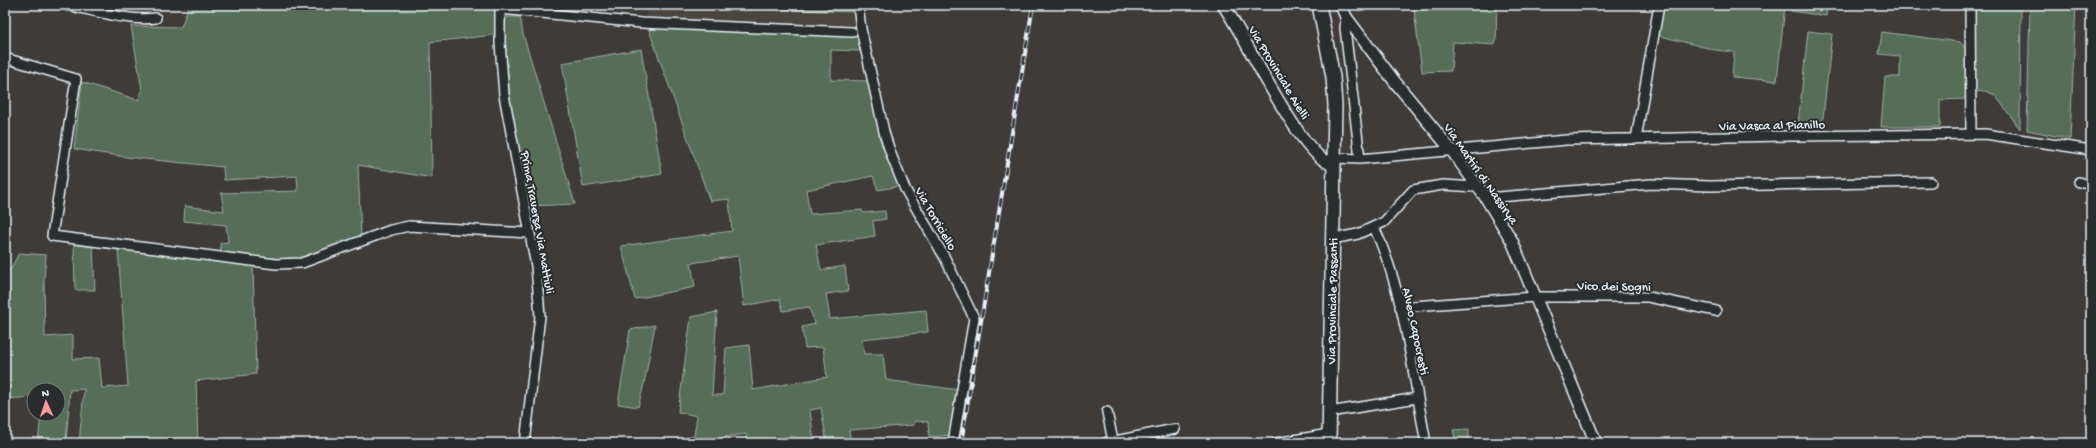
<svg xmlns="http://www.w3.org/2000/svg" width="2096" height="448" font-family="'Gochi Hand',sans-serif">
<style>
.built{fill:#4c4540}
.green{fill:#576d59;stroke:#a0afa8}
.lines{fill:none;stroke-linecap:round;stroke-linejoin:round}
.minor-casing{stroke:#e8f1f8;stroke-width:12}
.tertiary-casing{stroke:#e8f1f8;stroke-width:14}
.secondary-casing{stroke:#e8f1f8;stroke-width:16}
.minor{stroke:#2a2d2e;stroke-width:9}
.tertiary{stroke:#2a2d2e;stroke-width:11}
.secondary{stroke:#2a2d2e;stroke-width:13}
.rail-casing{stroke:#e8f1f8;stroke-width:4}
.rail{stroke:#2a2d2e;stroke-width:2.5;stroke-dasharray:8;stroke-linecap:butt}
.labels{text-anchor:middle;stroke-width:4;stroke-linejoin:round;paint-order:stroke}
.street-label{font-size:13px;fill:#e8f1f8;stroke:#2a2d2e}
</style>
<rect width="100%" height="100%" fill="#3e3b39"/>
<filter id="ink" filterUnits="userSpaceOnUse"><feTurbulence type="fractalNoise" baseFrequency=".025" numOctaves="2"/><feDisplacementMap in="SourceGraphic" scale="8" xChannelSelector="R" yChannelSelector="G"/><feConvolveMatrix kernelMatrix="1 2 1 2 8 2 1 2 1" color-interpolation-filters="sRGB"/></filter>
<g filter="url(#ink)">
<path class="built" d="M645 5H773L777 9 853 12 855 27 647 17Z"/>
<path class="green" d="M90 5H127L126 13Z
M189 5H496L495 35 430 42 432 178 358 165 361 237C339 245 317 257 294 260 271 263 244 256 221 253L220 243 228 242 226 225 184 221 185 206 224 211 221 193 298 191 297 176 224 180 223 167 126 157 74 149 82 82 138 100 142 90 131 26 181 27Z
M773 5H852L853 12 777 9Z
M1416 5H1497L1496 42 1494 45 1453 42 1451 71 1422 72 1414 10Z
M1663 5H1785L1777 81 1732 77 1734 52 1715 50 1657 35Z
M1792 5H1827L1826 16 1791 11Z
M1972 5H2021L2020 129 1995 95 1985 91 1974 92Z
M2030 5H2076L2070 139 2027 130Z
M506 17H520L523 34 575 204 529 206C520 162 511 119 508 75 506 55 504 36 506 17Z
M659 28 858 37 860 51 831 50V80L868 81 881 131 900 186 878 190 873 176 806 190 810 214 862 210 863 213 885 211 886 219 873 221 875 236 816 245 821 270 845 266 848 291 826 294 830 319 926 310 928 332 862 339 864 354H883L886 380 959 390 951 435 929 437 928 422 915 421 914 425 849 430 851 443H827L821 408 810 410 814 443H796L794 436 785 437 786 443H777V440L747 443 746 434 723 437 724 443H661L694 436 697 416 678 412 691 317 717 312 712 395H723L726 348 749 345 753 390 827 377 823 347 805 348 802 327 815 324 809 307 783 311 780 299 744 306 738 256 691 263 695 287 635 299 621 246 732 231 729 199 710 201 649 30Z
M1808 31 1832 34 1822 127 1798 125Z
M1882 32 1960 42 1967 50 1966 99 1940 100V127H1881L1885 77H1900V56L1879 54Z
M641 49 662 174 583 187 562 63Z
M74 244 93 247 95 290H75Z
M118 249 253 265 256 374 196 381 198 443H79L84 389 70 390 66 443H38L41 414H58V390H34V397L5 399V270H10L19 253 46 255 44 280 45 337 73 335V359L99 358 102 388 128 386Z
M655 325 644 384 638 407 618 404 630 330Z
M1469 429V443H1456L1453 430Z"/>
<g class="lines">
<g class="minor-casing">
<path id="minor" d="M66 5C94 10 128 22 156 18
M500 5V43L504 95 536 266 540 316 525 443
M858 5 861 29 885 136 892 157 905 189 945 258 974 318 953 443
M1970 5 1971 134
M500 9 641 23 852 32
M1346 17 1345 28 1360 159
M5 58 76 79 52 236 276 264 302 263 391 230 409 226 529 233
M1636 139 1659 5
M1334 158 1360 159 1566 140 1792 136 1985 134 2091 150
M2079 182 2091 185
M1486 198 1651 184 1710 186 1931 182
M1374 227C1405 294 1412 371 1426 443
M1332 239 1358 234 1384 222 1413 190 1443 185 1476 187
M1400 307 1535 297H1648L1716 311
M1107 412 1113 441
M1329 412 1417 398
M1105 443 1175 429
M1276 443 1329 434"/>
</g>
<g class="tertiary-casing">
<path id="tertiary" d="M1223 5C1245 34 1301 160 1334 165
M1341 5 1346 17 1395 82 1452 151 1486 198 1512 241 1596 443"/>
</g>
<g class="secondary-casing">
<path id="secondary" d="M1319 5 1333 77 1335 105 1329 443"/>
</g>
<use href="#minor" class="minor"/>
<use href="#tertiary" class="tertiary"/>
<use href="#secondary" class="secondary"/>
<g class="rail-casing">
<path id="rail" d="M961 443 1033 5"/>
</g>
<use href="#rail" class="rail"/>
</g>
</g>
<g class="labels">
<g class="street-label">
<text transform="translate(1280 72) rotate(59)" y="5">Via Provinciale Aielli</text>
<text transform="translate(1772 124) rotate(-1)" y="5">Via Vasca al Pianillo</text>
<text transform="translate(1482 173) rotate(55)" y="5">Via Martiri di Nassirya</text>
<text transform="translate(937 218) rotate(60)" y="5">Via Torriciello</text>
<text transform="translate(539 222) rotate(80)" y="5">Prima Traversa Via Mattiuli</text>
<text transform="translate(1614 285) rotate(1)" y="5">Vico dei Sogni</text>
<text transform="translate(1331 301) rotate(-89)" y="5">Via Provinciale Passanti</text>
<text transform="translate(1417 331) rotate(78)" y="5">Alveo Capocresti</text>
</g>
</g>
<rect width="2096" height="448" fill="none" stroke="#2a2d2e" stroke-width="20"/>
<rect x="10" y="10" width="2076" height="428" fill="none" stroke="#e8f1f8" stroke-width="1.5" filter="url(#ink)"/>
<g transform="translate(46 402) rotate(357)"><circle r="19" fill="#2a2d2e" stroke="#767b7f"/>
<path d="M0-3L7 15L0 10L-7 15Z" fill="#ff9aa2"/>
<text y="-6" font-size="11" font-weight="bold" text-anchor="middle" fill="#e8f1f8">N</text>
</g>
</svg>
